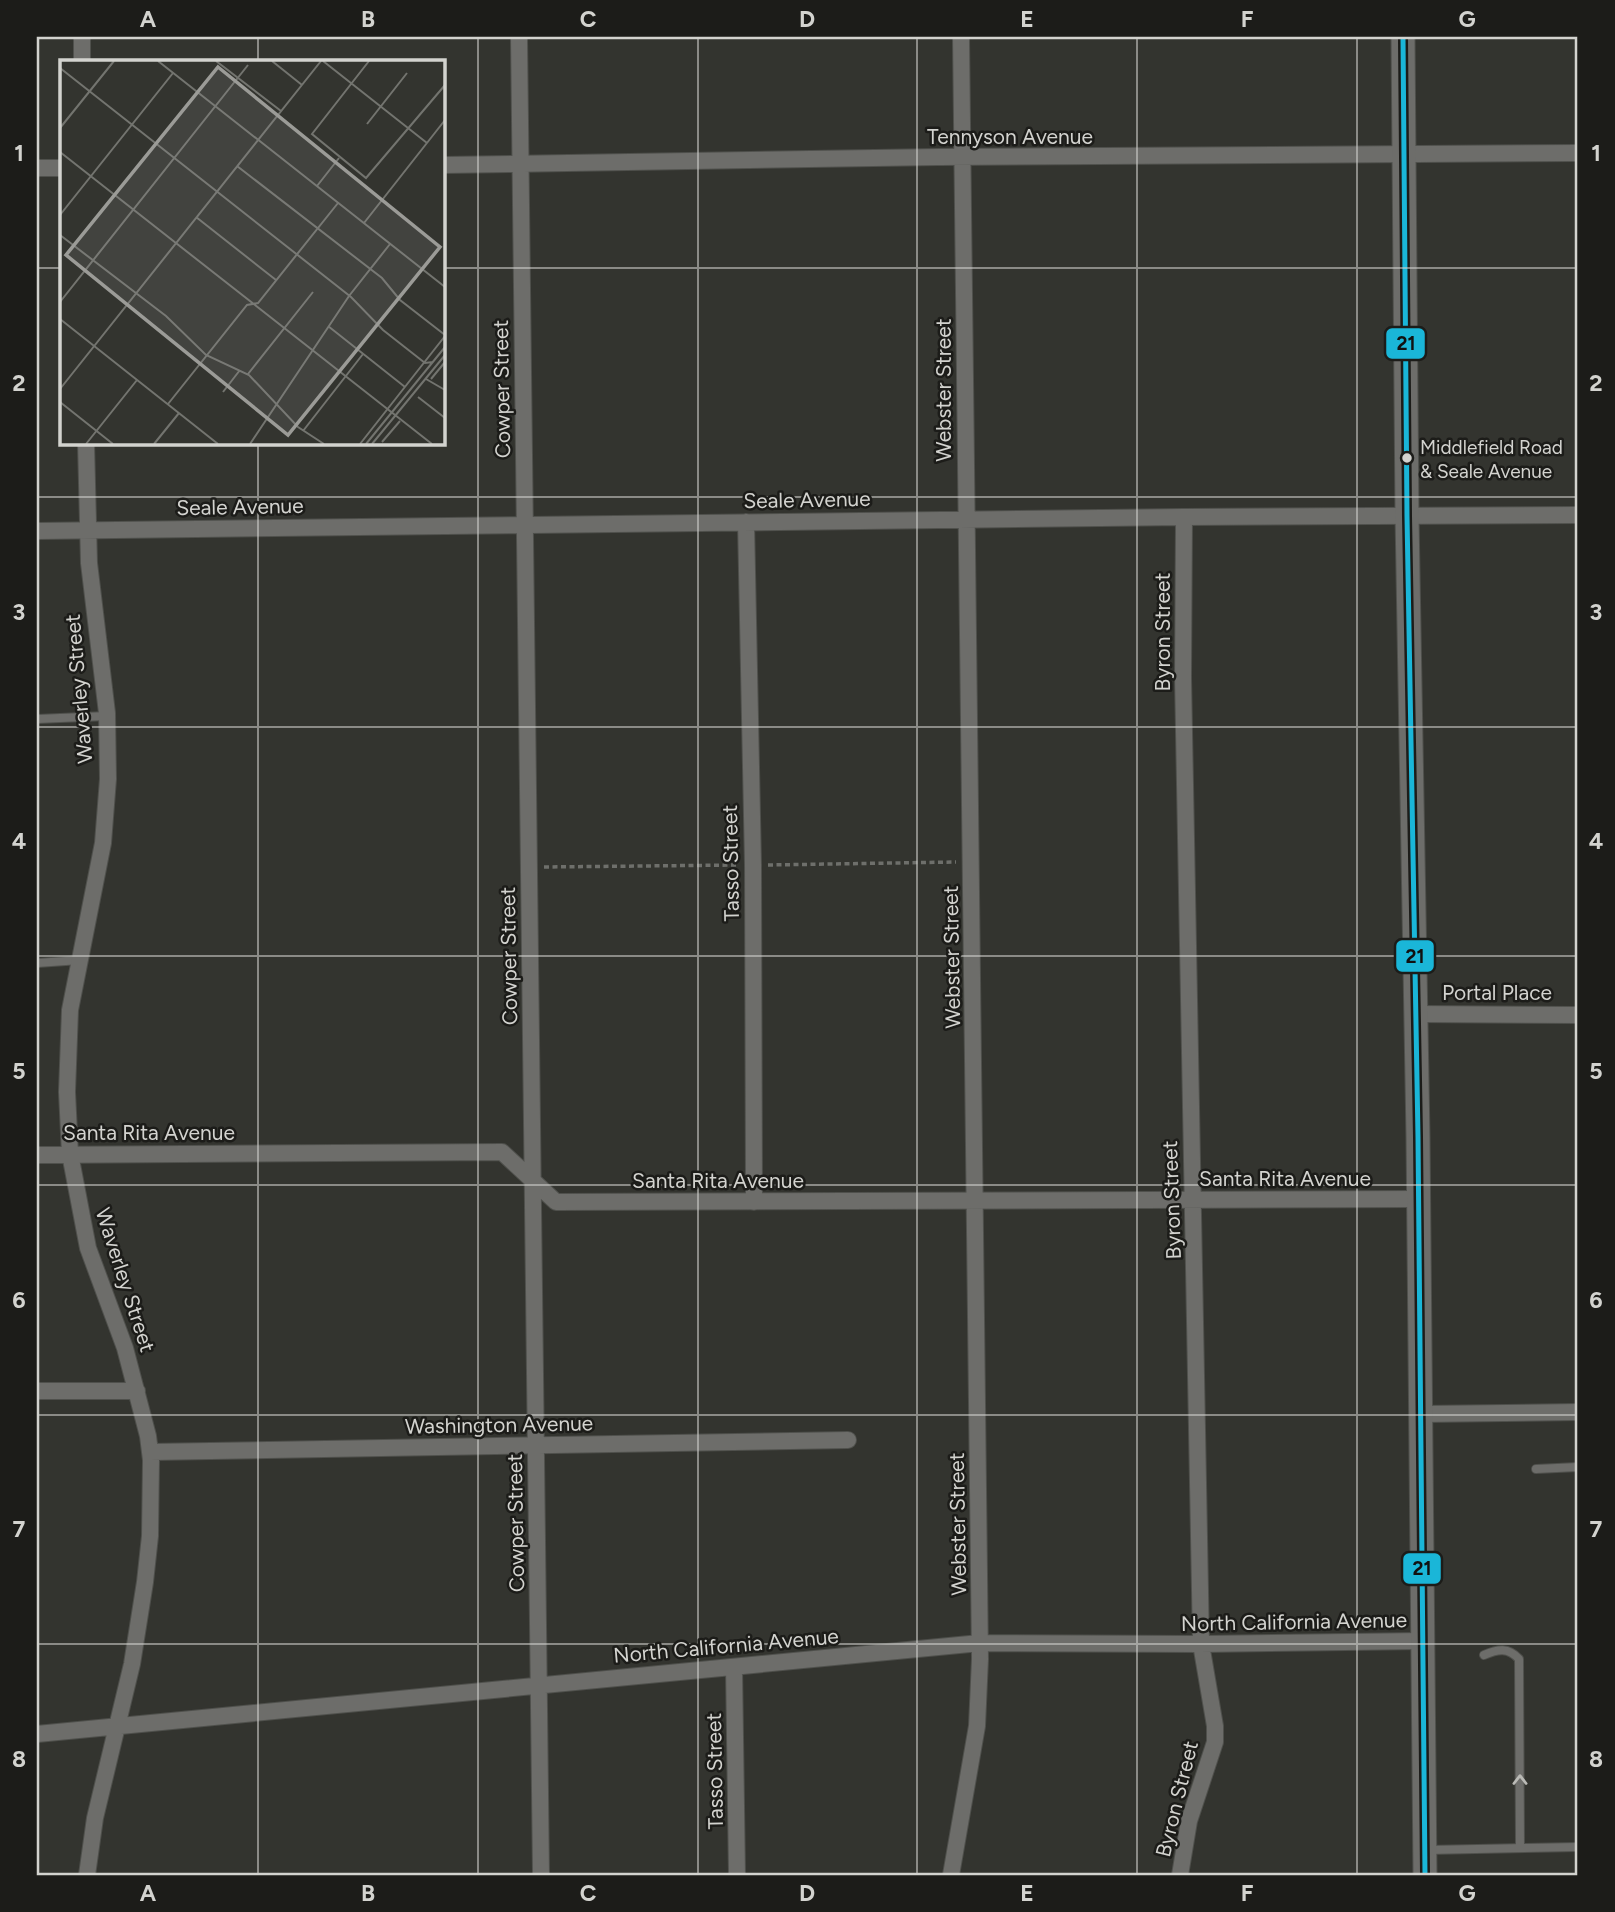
<svg xmlns="http://www.w3.org/2000/svg" width="1615" height="1912" font-family="Figtree,sans-serif">
<style>
.lines{fill:none;stroke-linecap:round;stroke-linejoin:round}
.lane-casing{stroke:#4f504c;stroke-width:10}
.street-casing{stroke:#4f504c;stroke-width:18}
.secondary-casing{stroke:#4f504c;stroke-width:25}
.path{stroke:#6e6f6b;stroke-width:3.5;stroke-dasharray:5 3.5;stroke-linecap:butt}
.lane{stroke:#6d6d6a;stroke-width:8}
.street{stroke:#6d6d6a;stroke-width:16}
.secondary{stroke:#6d6d6a;stroke-width:23}
.bus-1-casing{stroke:#1c1c19;stroke-width:10}
.bus-1{stroke:#1ab6d8;stroke-width:5}
.oneway{stroke:#babab6}
.grid{fill:none;stroke:#d3d3cf;stroke-width:2;stroke-opacity:0.55}
.bus-dot{fill:#d3d3cf;stroke:#1c1c19;stroke-width:2.5}
.labels{text-anchor:middle;stroke-width:5;stroke-linejoin:round;paint-order:stroke}
.bus-label{font-size:19px;fill:#d3d3cf;stroke:#1c1c19;text-anchor:start}
.street-label{font-size:21px;fill:#d3d3cf;stroke:#1c1c19}
.inset-road{fill:none;stroke:#73746f;stroke-width:2}
.view{fill:#9b9b97;fill-opacity:0.15;stroke:#9b9b97;stroke-width:3.5}
.inset-edge{fill:none;stroke:#d3d3cf;stroke-width:3.5}
.line-badge{stroke:#1c1c19;stroke-width:2.5}
.pale-badge-label{font-size:19px;text-anchor:middle;font-weight:bold;fill:#111}
.neatline{fill:none;stroke:#d3d3cf;stroke-width:2.5}
.grid-label{font-size:23px;text-anchor:middle;font-weight:bold;fill:#d3d3cf}
</style>
<rect width="100%" height="100%" fill="#33342f"/>
<g class="lines">
<g class="lane-casing">
<path id="lane" d="M37 719 107 716
M37 963 80 960
M1536 1469 1578 1467
M1484 1655C1498 1649 1508 1647 1519 1659L1520 1848
M1427 1850 1578 1847"/>
</g>
<g class="street-casing">
<path id="street" d="M82 37V61
M519 37 541 1875
M443 165 938 157 1578 153
M37 168H61
M86 443 89 563 107 713 108 779 103 843 70 1010 67 1092 70 1154 88 1248 125 1348 148 1436 151 1460 150 1536 145 1582 132 1664 95 1818 87 1875
M746 522 753 865 754 1202
M37 531 1184 517 1578 515
M1416 1014 1578 1015
M37 1155 502 1152 556 1202 1418 1199
M37 1391H137
M1421 1414 1578 1412
M150 1452 848 1440
M734 1667 737 1875
M37 1734 980 1643 1201 1644 1422 1641
M951 1875 977 1726 980 1659 961 37
M1180 1875 1189 1821 1215 1742V1726L1201 1644 1183 677 1184 517"/>
</g>
<g class="secondary-casing">
<path id="secondary" d="M1403 37 1407 516 1418 1137 1425 1875"/>
</g>
<path class="path" d="M768 865 956 862
M544 867 739 865"/>
<use href="#lane" class="lane"/>
<use href="#street" class="street"/>
<use href="#secondary" class="secondary"/>
<g class="bus-1-casing">
<path id="bus-1" d="M1403 37 1407 516 1418 1137 1425 1875"/>
</g>
<use href="#bus-1" class="bus-1"/>
</g>
<defs><path id="oneway-chevron" d="M-2-3.5L2.5 0L-2 3.5" fill="none" stroke-width="1.6" stroke-linecap="round" stroke-linejoin="round" transform="scale(1.75)"/></defs>
<use class="oneway" href="#oneway-chevron" transform="translate(1520 1780) rotate(-90)"/>
<path class="grid" d="M258 37V61M478 37V1875M698 37V1875M917 37V1875M1137 37V1875M1357 37V1875M37 268H61M443 268H1578M258 443V1875M37 497H1578M37 727H1578M37 956H1578M37 1185H1578M37 1415H1578M37 1644H1578"/>
<circle class="bus-dot" cx="1407" cy="458" r="6"/>
<g class="labels">
<g class="bus-label">
<text x="1420" y="454">Middlefield Road<tspan x="1420" dy="24">&amp; Seale Avenue</tspan></text>
</g>
<g class="street-label">
<text x="1010" y="144">Tennyson Avenue</text>
<text transform="translate(502 389) rotate(-91)" y="7">Cowper Street</text>
<text transform="translate(944 390) rotate(-90)" y="7">Webster Street</text>
<text transform="translate(807 500) rotate(-1)" y="7">Seale Avenue</text>
<text transform="translate(240 507) rotate(-1)" y="7">Seale Avenue</text>
<text transform="translate(1163 632) rotate(-90)" y="7">Byron Street</text>
<text transform="translate(79 689) rotate(-95)" y="7">Waverley Street</text>
<text transform="translate(731 863) rotate(-91)" y="7">Tasso Street</text>
<text transform="translate(509 956) rotate(-91)" y="7">Cowper Street</text>
<text transform="translate(952 957) rotate(-91)" y="7">Webster Street</text>
<text x="1497" y="1000">Portal Place</text>
<text x="149" y="1140">Santa Rita Avenue</text>
<text x="1285" y="1186">Santa Rita Avenue</text>
<text x="718" y="1188">Santa Rita Avenue</text>
<text transform="translate(1172 1200) rotate(-92)" y="7">Byron Street</text>
<text transform="translate(125 1280) rotate(72)" y="7">Waverley Street</text>
<text transform="translate(499 1425) rotate(-1)" y="7">Washington Avenue</text>
<text transform="translate(516 1523) rotate(-91)" y="7">Cowper Street</text>
<text transform="translate(958 1524) rotate(-91)" y="7">Webster Street</text>
<text transform="translate(1294 1622) rotate(-1)" y="7">North California Avenue</text>
<text transform="translate(726 1646) rotate(-5)" y="7">North California Avenue</text>
<text transform="translate(715 1771) rotate(-91)" y="7">Tasso Street</text>
<text transform="translate(1177 1799) rotate(-76)" y="7">Byron Street</text>
</g>
</g>
<g transform="translate(60 60)">
<rect width="385" height="385" fill="#33342f"/>
<path class="inset-road" d="M98 1 385 227M156 1 221 51M212 1 242 25M263 1 367 83M309 1 252 74 306 118 385 25M0 8 291 237 323 270 365 303 373 302M307 64 347 13M0 68 54 1M0 92 372 384M177 106 322 218 340 240 385 275M257 126 279 98M0 155 113 13M136 157 216 220M304 163 385 60M0 175 106 256 146 295 189 315 238 367 264 384M0 242 188 5M0 259 158 384M268 266 345 327M188 314 253 232M366 319 385 330M371 319 385 302M0 329 261 1M163 332 180 310M358 337 385 358M0 342 53 384M108 344 187 245 198 243 278 143M243 371 303 294M322 382 340 361M26 384 77 320M94 384 119 353M190 384 289 236 330 184M300 384 385 276M306 384 385 287M312 384 385 295"/>
<path class="view" d="M158 7 380 187 228 375 6 195Z"/>
<rect width="385" height="385" class="inset-edge"/>
</g>
<g class="line-badge">
<rect x="1385" y="327" width="41" height="33" rx="7" fill="#1ab6d8"/>
<rect x="1395" y="939" width="40" height="34" rx="7" fill="#1ab6d8"/>
<rect x="1402" y="1552" width="40" height="33" rx="7" fill="#1ab6d8"/>
</g>
<g class="pale-badge-label">
<text x="1406" y="350">21</text>
<text x="1415" y="963">21</text>
<text x="1422" y="1575">21</text>
</g>
<rect width="1615" height="1912" fill="none" stroke="#1c1c19" stroke-width="77"/>
<rect x="38" y="38" width="1538" height="1836" class="neatline"/>
<g class="grid-label">
<text x="148" y="27">A</text>
<text x="368" y="27">B</text>
<text x="588" y="27">C</text>
<text x="807" y="27">D</text>
<text x="1027" y="27">E</text>
<text x="1247" y="27">F</text>
<text x="1467" y="27">G</text>
<text x="19" y="161">1</text>
<text x="1596" y="161">1</text>
<text x="19" y="391">2</text>
<text x="1596" y="391">2</text>
<text x="19" y="620">3</text>
<text x="1596" y="620">3</text>
<text x="19" y="849">4</text>
<text x="1596" y="849">4</text>
<text x="19" y="1079">5</text>
<text x="1596" y="1079">5</text>
<text x="19" y="1308">6</text>
<text x="1596" y="1308">6</text>
<text x="19" y="1537">7</text>
<text x="1596" y="1537">7</text>
<text x="19" y="1767">8</text>
<text x="1596" y="1767">8</text>
<text x="148" y="1901">A</text>
<text x="368" y="1901">B</text>
<text x="588" y="1901">C</text>
<text x="807" y="1901">D</text>
<text x="1027" y="1901">E</text>
<text x="1247" y="1901">F</text>
<text x="1467" y="1901">G</text>
</g>
</svg>
